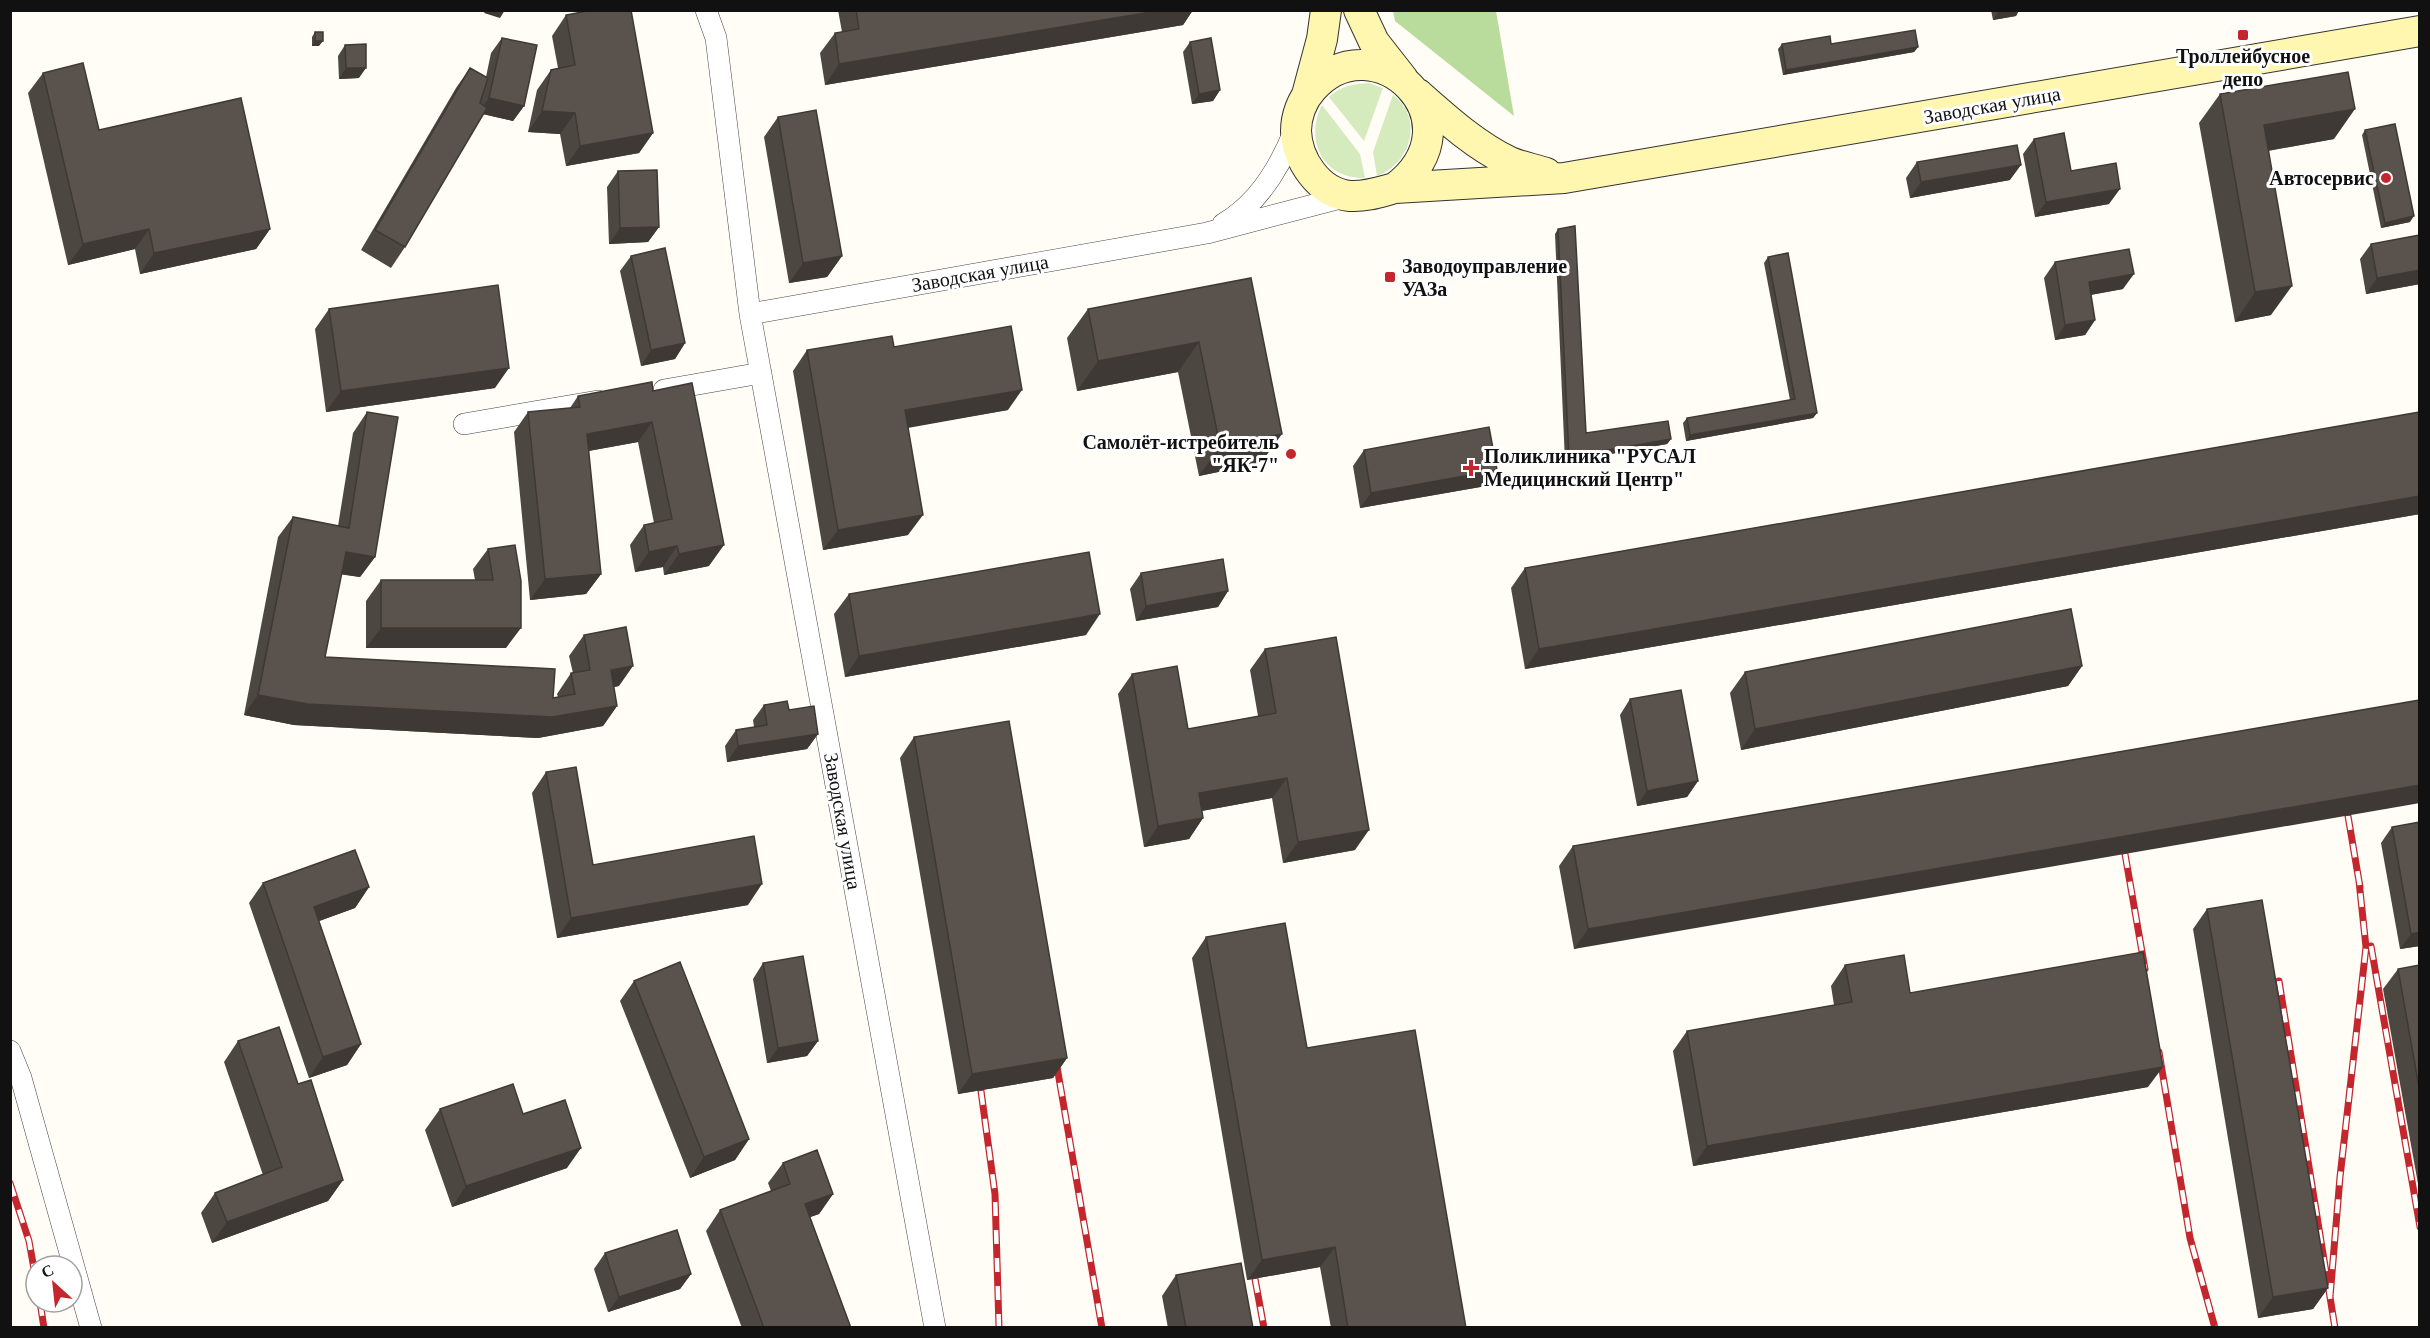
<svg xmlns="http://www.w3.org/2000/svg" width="2430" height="1338" font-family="Georgia,serif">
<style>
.green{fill:#d5ebbd}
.forest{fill:#b9dc9c}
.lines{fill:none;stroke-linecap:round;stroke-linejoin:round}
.street-casing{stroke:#444;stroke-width:22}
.secondary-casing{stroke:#333;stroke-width:32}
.street{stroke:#fff;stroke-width:21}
.secondary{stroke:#fff6b0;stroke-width:30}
.rail-casing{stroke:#c4262e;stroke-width:7}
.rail{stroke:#fff;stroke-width:4.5;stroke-dasharray:14;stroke-linecap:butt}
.wall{fill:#4d4742}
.shaded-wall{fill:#3f3936}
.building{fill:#5a524d;stroke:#3f3936;stroke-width:1.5}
.poi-dot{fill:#c4262e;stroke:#fff;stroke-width:2}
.labels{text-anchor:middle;stroke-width:6;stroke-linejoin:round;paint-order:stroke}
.poi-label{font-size:20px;font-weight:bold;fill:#111;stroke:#fff;text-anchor:end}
.street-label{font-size:20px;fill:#111;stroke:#fff}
</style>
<rect width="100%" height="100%" fill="#fffdf5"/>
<path class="green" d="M1369 83 1383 88 1364 141 1329 97C1341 86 1353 84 1369 83Z
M1393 95C1425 119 1410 164 1377 176L1373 152Z
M1322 105 1360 154 1365 178C1323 179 1304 140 1322 105Z"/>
<path class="forest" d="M1393 11H1496L1514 116 1395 21Z"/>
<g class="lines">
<g class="street-casing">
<path id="street" d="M706 10 716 38 750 314 935 1328
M1223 224C1258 204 1281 165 1295 129
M750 314 1207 233 1348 196
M664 390 761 373
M464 424 598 401
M10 1051 21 1078 91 1328"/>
</g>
<g class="secondary-casing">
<path id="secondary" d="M1359 10 1374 42 1403 79
M1418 94C1445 118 1476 146 1510 162 1522 167 1534 169 1546 173
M1307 95 1322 39 1326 10
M1395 188C1483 121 1374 18 1312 89 1302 100 1296 116 1296 131 1297 159 1318 193 1350 196 1366 197 1380 192 1395 188L1564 178 2420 31"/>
</g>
<use href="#street" class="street"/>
<use href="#secondary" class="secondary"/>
<g class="rail-casing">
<path id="rail" d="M2348 816 2360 887
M2125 854 2145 969
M2371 946 2420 1227
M2279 981 2335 1328
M2159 1052 2190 1238 2215 1328
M1055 1055 1102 1328
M981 1091 995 1194 999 1328
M10 1183 29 1241 36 1280
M1255 1279 1264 1328
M2330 1297 2340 1177 2366 947 2359 881
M40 1302 44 1328"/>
</g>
<use href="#rail" class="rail"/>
</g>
<path class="wall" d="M838 10H1193L1183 25 825 85 820 53 835 33 842 32Z
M1991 10H2019L2016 16 1993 20Z
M566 15 653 133 639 153 566 166 560 134 528 132 537 90 551 70 558 68 552 36Z
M315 32 319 46H312V37Z
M502 38 524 106 513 121 483 114 405 247 391 268 361 250 456 88 470 68 486 77 491 53Z
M1190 42 1220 90 1213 101 1192 104 1183 52Z
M1782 44 1918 47 1914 52 1783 75 1778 49Z
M345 45 359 78 339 79 338 56Z
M43 73 99 130 270 229 256 249 140 274 135 249 68 265 28 93Z
M2220 94 2334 139 2268 151 2271 315 2235 322 2199 123Z
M778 117 842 256 827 277 789 283 764 137Z
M2365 130 2410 222 2381 228 2362 135Z
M2034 139 2071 171 2109 204 2035 217 2023 154Z
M1917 162 2010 180 1910 198 1906 178Z
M618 171 659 227 648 242 609 244 607 187Z
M1558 229 1586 433 1671 439 1667 444 1565 462 1555 234Z
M2420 235V284L2366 294 2360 259 2371 244Z
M631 256 685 343 675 359 641 366 620 271Z
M1768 257 1817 413 1813 418 1686 441 1683 423 1687 418 1790 400 1764 263Z
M2055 262 2123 289 2091 295 2095 320 2085 335 2055 340 2044 278Z
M1251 278 1261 463 1199 476 1178 372 1077 391 1067 338 1088 309Z
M329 309 495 388 326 412 315 329Z
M894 347 1008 410 908 427V535L823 550 793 371 807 350Z
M653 391 709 566 664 575 663 567 635 572 630 545 644 525 654 523 638 442 588 451 601 574 586 594 530 600 514 432 528 412 570 408 578 396Z
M367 412 375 557 360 577 341 574 325 657 553 698 558 697 557 694 571 673H573L569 656 584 635 619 686 614 687 617 706 603 726 538 738 294 725 244 715 278 537 293 517 338 526 353 433Z
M2420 412V514L1525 669 1511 588 1525 568Z
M1364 450 1486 486 1360 508 1353 466Z
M488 549 506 648H366V601L381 580H475L473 569Z
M1141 573 1228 591 1218 607 1136 621 1130 589Z
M849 594 1086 635 845 677 834 614Z
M1265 649 1355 850 1283 863 1272 798 1202 811 1203 818 1189 839 1144 847 1118 694 1132 674 1188 729 1258 716 1250 670Z
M2082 666 2068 686 1741 750 1730 693 1745 672Z
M1630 699 1698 781 1687 797 1637 806 1620 715Z
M2420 700 1574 949 1559 866 1573 846Z
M764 705 818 734 807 749 727 762 725 746 736 730 754 727 753 720Z
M914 737 1067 1058 1053 1078 958 1094 900 758Z
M546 772 593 865 748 905 557 938 532 793Z
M2420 822V946L2400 949 2381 843 2392 827Z
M263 883 369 887 355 908 319 921 361 1044 347 1065 309 1078 249 903Z
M2207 909 2328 1288 2313 1309 2258 1318 2193 929Z
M1206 937 1307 1048 1466 1328H1331L1320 1267 1247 1280 1192 958Z
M763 963 818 1041 807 1056 767 1063 753 979Z
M1845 965 1910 993 2148 1087 1693 1166 1673 1051 1687 1031 1834 1005 1831 986Z
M2420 965V1195L2383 989 2398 969Z
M634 981 749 1139 735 1160 690 1178 620 1001Z
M238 1041 298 1084 343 1180 328 1201 212 1243 201 1213 215 1193 263 1175 224 1062Z
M440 1109 523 1114 567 1168 452 1207 425 1130Z
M783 1163 833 1194 819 1214 810 1217 851 1328H742L706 1231 720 1210 771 1191 768 1183Z
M605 1253 691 1274 680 1289 608 1312 594 1269Z
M1176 1275 1253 1328H1168L1162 1296Z"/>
<path class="shaded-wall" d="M486 10H505L500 18 484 13Z
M1163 10H1193L1183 25 825 85 839 64Z
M1999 10H2019L2016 16 1993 20Z
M315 41H323L319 46H312Z
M1918 47 1914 52 1783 75 1786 70Z
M346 68H366L359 78 339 79Z
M1220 90 1213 101 1192 104 1199 94Z
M489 98 524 106 513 121 478 113Z
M2355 109 2334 139 2243 155 2264 125Z
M542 111 575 113 560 134 528 132Z
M653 133 639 153 566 166 580 146Z
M2021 165 2010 180 1910 198 1921 182Z
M2120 189 2109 204 2035 217 2046 202Z
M2414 216 2410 222 2381 228 2385 223Z
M659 227 648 242 609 244 620 228Z
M149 229 135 249 68 265 83 244Z
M270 229 256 249 140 274 154 253Z
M842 256 827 277 789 283 803 263Z
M2420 270V284L2366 294 2377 278Z
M2134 274 2123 289 2078 297 2089 282Z
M2292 286 2271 315 2235 322 2255 292Z
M2095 320 2085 335 2055 340 2065 325Z
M1199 342 1178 372 1077 391 1098 361Z
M685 343 675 359 641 366 651 350Z
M509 368 495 388 326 412 341 391Z
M1022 390 1008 410 891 431 905 410Z
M1817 413 1813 418 1686 441 1690 435Z
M652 422 638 442 572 454 587 434Z
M1282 434 1261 463 1199 476 1220 446Z
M1671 439 1667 444 1565 462 1569 457Z
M1497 470 1486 486 1360 508 1371 493Z
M2420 496V514L1525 669 1539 649Z
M923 515 908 535 823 550 838 530Z
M724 545 709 566 664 575 679 554Z
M677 546 663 567 635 572 649 552Z
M346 552 375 557 360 577 331 573Z
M601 574 586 594 530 600 545 579Z
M1228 591 1218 607 1136 621 1146 606Z
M1100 614 1086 635 845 677 859 656Z
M381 628H521L506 648H366Z
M633 666 619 686 596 690 611 670Z
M2082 666 2068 686 1741 750 1755 729Z
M258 695 617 706 603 726 538 738 294 725 244 715Z
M818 734 807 749 727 762 738 746Z
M1287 778 1272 798 1185 814 1199 793Z
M1698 781 1687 797 1637 806 1647 791Z
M2420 785V803L1574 949 1588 929Z
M1203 818 1189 839 1144 847 1158 826Z
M1369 830 1355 850 1283 863 1298 842Z
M762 884 748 905 557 938 571 918Z
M369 887 355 908 300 928 314 907Z
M2420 932V946L2400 949 2411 934Z
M818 1041 807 1056 767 1063 778 1048Z
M361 1044 347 1065 309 1078 323 1057Z
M1067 1058 1053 1078 958 1094 972 1074Z
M2163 1067 2148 1087 1693 1166 1707 1146Z
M749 1139 735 1160 690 1178 704 1157Z
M581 1148 567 1168 452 1207 466 1186Z
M343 1180 328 1201 212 1243 227 1222Z
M833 1194 819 1214 791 1224 805 1204Z
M1335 1247 1320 1267 1247 1280 1262 1260Z
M691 1274 680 1289 608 1312 619 1297Z
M2328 1288 2313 1309 2258 1318 2273 1297Z"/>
<path class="building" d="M592 10H631L653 133 580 146 575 113 542 111 551 70 575 65 566 15Z
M856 10H1163L839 64 835 33 859 29Z
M1915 30 1918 47 1786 70 1782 44 1830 36 1831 44Z
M315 32H323V41H315Z
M502 38 537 45 524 106 489 98Z
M1211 38 1220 90 1199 94 1190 42Z
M366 44V68H346L345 45Z
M83 63 99 130 241 98 270 229 154 253 149 229 83 244 43 73Z
M470 68 488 78 480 103 487 108 405 247 375 230Z
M2348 72 2355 109 2264 125 2292 286 2255 292 2220 94Z
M816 110 842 256 803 263 778 117Z
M2395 124 2414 216 2385 223 2365 130Z
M2064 133 2071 171 2116 163 2120 189 2046 202 2034 139Z
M2017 145 2021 165 1921 182 1917 162Z
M657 170 659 227 620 228 618 171Z
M1575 226 1586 433 1668 421 1671 439 1569 457 1558 229Z
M2420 235V270L2377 278 2371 244Z
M665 248 685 343 651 350 631 256Z
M2129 249 2134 274 2089 282 2095 320 2065 325 2055 262Z
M1788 253 1817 413 1690 435 1687 418 1795 399 1768 257Z
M1251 278 1282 434 1220 446 1199 342 1098 361 1088 309Z
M498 285 509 368 341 391 329 309Z
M1011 326 1022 390 905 410 923 515 838 530 807 350 892 336 894 347Z
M652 382 653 391 692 383 724 545 679 554 677 546 649 552 644 525 672 519 652 422 587 434 601 574 545 579 528 412 580 407 578 396Z
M367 412 398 417 375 557 346 552 325 657 555 669 553 698 575 694 571 673 590 670 584 635 626 627 633 666 611 670 617 706 552 717 308 704 258 695 293 517 349 528Z
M2420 412V496L1539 649 1525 568Z
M1489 427 1497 470 1371 493 1364 450Z
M515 545 521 581V628H381V580H493L488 549Z
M1089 552 1100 614 859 656 849 594Z
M1223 559 1228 591 1146 606 1141 573Z
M2071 609 2082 666 1755 729 1745 672Z
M1336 637 1369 830 1298 842 1287 778 1199 793 1203 818 1158 826 1132 674 1177 666 1188 729 1276 713 1265 649Z
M1681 690 1698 781 1647 791 1630 699Z
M2420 700V785L1588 929 1573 846Z
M787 701 789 710 814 706 818 734 738 746 736 730 767 725 764 705Z
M1009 721 1067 1058 972 1074 914 737Z
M576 767 593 865 754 836 762 884 571 918 546 772Z
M2420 822V932L2411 934 2392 827Z
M355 850 369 887 314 907 361 1044 323 1057 263 883Z
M2262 900 2328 1288 2273 1297 2207 909Z
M1285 923 1307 1048 1415 1030 1466 1328H1348L1335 1247 1262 1260 1206 937Z
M2143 952 2163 1067 1707 1146 1687 1031 1852 1002 1845 965 1904 955 1910 993Z
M803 956 818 1041 778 1048 763 963Z
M680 962 749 1139 704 1157 634 981Z
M2420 965V1093L2398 969Z
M279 1027 298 1084 311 1080 343 1180 227 1222 215 1193 282 1167 238 1041Z
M513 1084 523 1114 565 1100 581 1148 466 1186 440 1109Z
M817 1150 833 1194 805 1204 851 1328H764L720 1210 790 1184 783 1163Z
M677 1230 691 1274 619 1297 605 1253Z
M1241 1263 1253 1328H1186L1176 1275Z"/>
<g class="poi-dot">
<rect x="2237" y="29" width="12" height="12" rx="3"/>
<circle cx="2386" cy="178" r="6"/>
<rect x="1384" y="271" width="12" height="12" rx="3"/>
<circle cx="1291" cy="454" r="6"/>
<path d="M1468 459h6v6h6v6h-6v6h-6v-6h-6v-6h6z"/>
</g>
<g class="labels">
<g class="poi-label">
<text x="2243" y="63" text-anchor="middle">Троллейбусное<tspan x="2243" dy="23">депо</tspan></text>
<text x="2374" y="185">Автосервис</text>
<text x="1402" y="273" text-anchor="start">Заводоуправление<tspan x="1402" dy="23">УАЗа</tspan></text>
<text x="1279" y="449">Самолёт-истребитель<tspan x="1279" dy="23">"ЯК-7"</tspan></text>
<text x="1484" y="463" text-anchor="start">Поликлиника "РУСАЛ<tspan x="1484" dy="23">Медицинский Центр"</tspan></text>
</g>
<g class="street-label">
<text transform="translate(1992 105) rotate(-10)" y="7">Заводская улица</text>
<text transform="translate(980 273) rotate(-10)" y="7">Заводская улица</text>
<text transform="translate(843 821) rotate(80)" y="7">Заводская улица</text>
</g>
</g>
<rect width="2430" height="1338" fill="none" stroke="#111111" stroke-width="24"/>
<g transform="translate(54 1284) rotate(333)"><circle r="28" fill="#ffffff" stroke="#a0a0a0" stroke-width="1.5"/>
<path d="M0-4.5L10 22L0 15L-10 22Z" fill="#c4262e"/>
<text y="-9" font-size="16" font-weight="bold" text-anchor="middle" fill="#111111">С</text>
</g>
</svg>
